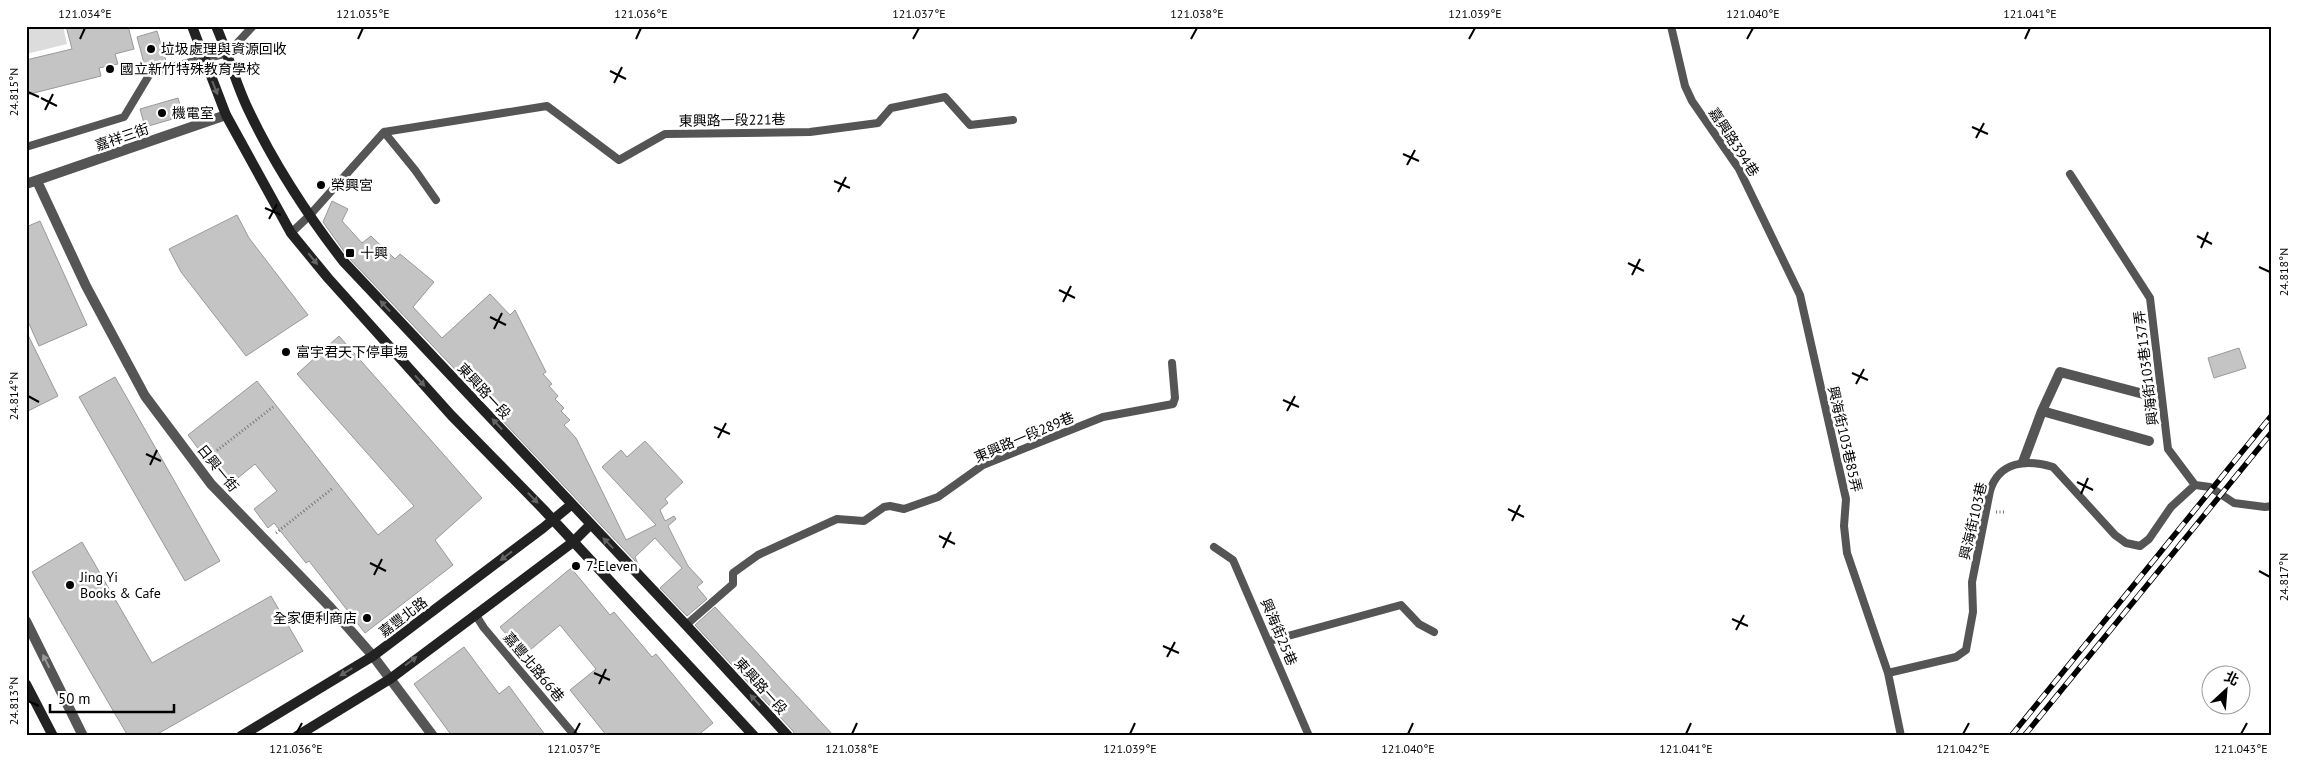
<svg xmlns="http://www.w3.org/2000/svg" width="2298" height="762" font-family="'PT Sans','Noto Sans TC',sans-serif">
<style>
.green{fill:#dcdcdc}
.building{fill:#c4c4c4;stroke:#999}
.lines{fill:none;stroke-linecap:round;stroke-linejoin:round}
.path{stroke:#777;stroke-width:3;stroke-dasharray:1 2.5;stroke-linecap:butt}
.lane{stroke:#555;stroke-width:8}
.street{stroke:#555;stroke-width:10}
.secondary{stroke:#222;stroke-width:10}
.rail-casing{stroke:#000;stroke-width:5.5}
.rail{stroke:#fff;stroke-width:4;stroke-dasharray:11;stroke-linecap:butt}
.oneway{fill:#646464}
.oneway2{fill:#999}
.ticks{fill:none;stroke:#000;stroke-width:2}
.poi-dot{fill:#000;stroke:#fff;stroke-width:2}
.labels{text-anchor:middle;stroke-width:5;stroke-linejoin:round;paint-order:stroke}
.poi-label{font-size:14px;fill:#000;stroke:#fff;text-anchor:start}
.street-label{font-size:14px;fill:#000;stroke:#fff}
.neatline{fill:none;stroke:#000;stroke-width:2}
.ticks-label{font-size:12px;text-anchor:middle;fill:#000}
</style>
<rect width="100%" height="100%" fill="#fff"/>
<path class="green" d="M26 26H63L67 44 26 54Z"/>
<path class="building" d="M66 26H128L134 49 115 54 118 64 99 68 101 76 26 95V60L72 49Z
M157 31 166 61 145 67 137 37Z
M178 98 183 116 145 127 140 109Z
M332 201 348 209 342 221 362 243 371 236 395 259 400 254 434 282 413 307 442 338 490 294 510 315 515 310 546 372 543 374 552 384 549 386 558 396 555 399 564 408 561 411 570 420 564 425 576 438 626 540 656 525 602 467 621 450 627 457 645 441 683 482 665 499 668 503 660 510 665 521 674 516 676 519 668 526 688 566 703 582 697 587 707 599 687 616 660 588 682 568 655 538 635 557 638 564 498 416 504 410 476 381 471 386 348 257 323 222Z
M237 215 249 238 308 315 246 356 181 272 169 249Z
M40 221 87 325 39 346 26 317V227Z
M26 331 58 396 26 412Z
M339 336 482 498 435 540 453 565 365 633 309 561 306 563 274 523 268 528 254 509 277 491 255 464 233 482 209 451 203 455 188 435 257 381 378 535 414 506 297 374Z
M2239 348 2246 368 2214 378 2208 358Z
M115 377 220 561 185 581 79 397Z
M82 542 152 663 271 596 303 651 154 736H128L32 572Z
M571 568 610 615 614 612 652 657 656 654 713 723 697 736H607L570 690 596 669 560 625 524 655 500 627Z
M715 607 784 682 834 736H795L793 731 695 625Z
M464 647 499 694 509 686 546 736H452L414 684Z"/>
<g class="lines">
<path class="path" d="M206 459 273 407
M1996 512H2004
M276 533 333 488"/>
<path class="lane" d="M1671 26 1685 86 1692 101 1739 169 1800 295 1846 499 1844 526 1847 553 1888 673 1901 736
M384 132 415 170 436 200
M26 147 124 117 151 72 228 53 253 26
M2070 174 2150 298 2168 449 2195 485
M291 233 309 216 384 132 547 106 619 160 665 134 810 132 878 123 891 108 945 97 970 125 1013 120
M1214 547 1233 560 1309 736
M475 614 484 628 575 736
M686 625 733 584V573L758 555 837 519 864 521 884 507 890 506 904 509 938 497 983 465 1103 417 1173 404 1175 398 1172 363
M1270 641 1401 605 1419 624 1434 632
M1888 673 1956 657 1966 650 1973 612 1972 582 1990 491C1999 461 2027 459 2053 467L2115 535 2126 543 2140 546 2149 539 2171 507 2195 485 2210 487 2234 503 2265 507 2272 506"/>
<path class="street" d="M37 181 86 286 145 396 211 484 330 607 373 656 433 736
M26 184 226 115
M2042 411 2060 372 2151 396
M2023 462 2042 411 2149 441
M26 621 83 736"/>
<path class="secondary" d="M192 26 226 115 291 233 328 278 451 415 544 510 754 736
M216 26C228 53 235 82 248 109 274 164 306 213 343 261L686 625 788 736
M26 684 53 736
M241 736 373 656 543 528 572 504
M297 736 390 679 573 542 590 525"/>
<g class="rail-casing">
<path id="rail" d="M2011 736 2272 415
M2024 736 2272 432"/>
</g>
<use href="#rail" class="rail"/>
</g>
<defs><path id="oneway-solid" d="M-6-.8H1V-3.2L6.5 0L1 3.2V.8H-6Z" transform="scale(1.25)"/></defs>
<g class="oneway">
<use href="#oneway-solid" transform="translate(215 88) rotate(68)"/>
<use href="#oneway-solid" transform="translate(313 259) rotate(51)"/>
<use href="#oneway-solid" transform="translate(385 306) rotate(-133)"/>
<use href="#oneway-solid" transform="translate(420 381) rotate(48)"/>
<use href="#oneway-solid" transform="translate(497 424) rotate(-133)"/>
<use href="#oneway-solid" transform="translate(533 498) rotate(46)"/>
<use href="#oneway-solid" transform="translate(608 543) rotate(-134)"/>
<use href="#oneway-solid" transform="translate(506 556) rotate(143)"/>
<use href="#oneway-solid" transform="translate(411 661) rotate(-37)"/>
<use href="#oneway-solid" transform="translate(346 672) rotate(149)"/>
<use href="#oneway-solid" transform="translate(755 700) rotate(-132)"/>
</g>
<use class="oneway2" href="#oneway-solid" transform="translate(46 661) rotate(-116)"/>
<path class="ticks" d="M80 39 85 28M358 39 363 28M636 39 641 28M913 39 919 28M1191 39 1197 28M1469 39 1475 28M1747 39 1753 28M2025 39 2030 28M610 71 626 79M614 83 622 67M28 92 39 97M41 98 57 106M45 110 53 94M1972 127 1988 134M1976 138 1984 123M1403 154 1419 161M1407 165 1415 150M834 181 850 188M838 192 846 177M265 208 281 215M269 219 277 204M2197 236 2212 244M2201 248 2208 232M1628 263 1644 271M2259 267 2270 272M1632 275 1640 259M1059 290 1075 298M1063 302 1071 286M490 317 506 325M494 329 502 313M1852 373 1868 380M1856 384 1864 369M28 396 39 402M1283 400 1299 407M1287 411 1295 396M714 427 730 434M718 438 726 423M146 454 161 461M150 465 157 450M2077 482 2093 490M2081 494 2088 478M1508 509 1524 517M1512 521 1520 505M939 536 955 544M943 548 951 532M370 563 386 571M2259 571 2270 577M374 575 382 559M1732 619 1748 626M1736 630 1744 615M1163 646 1179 653M1167 657 1175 642M594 673 610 680M599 684 606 669M28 701 39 706M296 734 302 723M574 734 580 723M852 734 857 723M1130 734 1135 723M1408 734 1413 723M1686 734 1691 723M1963 734 1969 723M2241 734 2247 723"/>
<g class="poi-dot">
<circle cx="151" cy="49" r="5"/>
<circle cx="110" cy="69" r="5"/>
<circle cx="162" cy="113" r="5"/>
<circle cx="321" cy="185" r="5"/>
<rect x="345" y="248" width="10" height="10" rx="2.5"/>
<circle cx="286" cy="352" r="5"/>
<circle cx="576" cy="566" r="5"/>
<circle cx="70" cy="585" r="5"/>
<circle cx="367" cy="618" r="5"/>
</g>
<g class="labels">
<g class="poi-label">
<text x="161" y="54">垃圾處理與資源回收</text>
<text x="120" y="74">國立新竹特殊教育學校</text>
<text x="172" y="118">機電室</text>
<text x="331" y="190">榮興宮</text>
<text x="360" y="258">十興</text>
<text x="296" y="357">富宇君天下停車場</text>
<text x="586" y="571">7-Eleven</text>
<text x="80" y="582">Jing Yi<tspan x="80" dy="16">Books &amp; Cafe</tspan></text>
<text x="357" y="623" text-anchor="end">全家便利商店</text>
</g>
<g class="street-label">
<text transform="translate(732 120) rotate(-1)" y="5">東興路一段221巷</text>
<text transform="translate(122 137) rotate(-19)" y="5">嘉祥三街</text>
<text transform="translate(1734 142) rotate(57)" y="5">嘉興路394巷</text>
<text transform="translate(2146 368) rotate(-97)" y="5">興海街103巷137弄</text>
<text transform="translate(484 391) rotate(47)" y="5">東興路一段</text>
<text transform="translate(1024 437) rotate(-23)" y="5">東興路一段289巷</text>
<text transform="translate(1845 439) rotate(77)" y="5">興海街103巷85弄</text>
<text transform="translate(218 468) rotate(51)" y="5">日興一街</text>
<text transform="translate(1973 521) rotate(-77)" y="5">興海街103巷</text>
<text transform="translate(403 617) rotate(-37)" y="5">嘉豐北路</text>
<text transform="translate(1279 632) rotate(67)" y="5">興海街25巷</text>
<text transform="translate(534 667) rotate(50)" y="5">嘉豐北路66巷</text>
<text transform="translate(761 686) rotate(48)" y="5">東興路一段</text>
</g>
</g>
<rect width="2298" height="762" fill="none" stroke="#ffffff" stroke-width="55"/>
<g transform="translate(2226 690) rotate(26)"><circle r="24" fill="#ffffff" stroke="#999999"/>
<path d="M0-4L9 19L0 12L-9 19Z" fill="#000000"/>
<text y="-8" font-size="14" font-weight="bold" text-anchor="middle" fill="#000000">北</text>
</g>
<path d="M50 704v8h124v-8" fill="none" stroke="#000000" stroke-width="2.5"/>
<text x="58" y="704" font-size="15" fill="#000000" stroke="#ffffff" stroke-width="4" paint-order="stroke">50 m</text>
<rect x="28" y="28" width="2242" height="706" class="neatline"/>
<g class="ticks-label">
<text x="85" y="18">121.034°E</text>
<text x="363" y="18">121.035°E</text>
<text x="641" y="18">121.036°E</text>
<text x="919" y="18">121.037°E</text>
<text x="1197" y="18">121.038°E</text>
<text x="1475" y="18">121.039°E</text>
<text x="1753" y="18">121.040°E</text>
<text x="2030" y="18">121.041°E</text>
<text transform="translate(14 92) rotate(-90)" y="4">24.815°N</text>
<text transform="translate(2284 272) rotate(-90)" y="4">24.818°N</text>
<text transform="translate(14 396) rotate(-90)" y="4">24.814°N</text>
<text transform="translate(2284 577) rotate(-90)" y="4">24.817°N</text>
<text transform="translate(14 701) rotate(-90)" y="4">24.813°N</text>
<text x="296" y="753">121.036°E</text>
<text x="574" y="753">121.037°E</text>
<text x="852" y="753">121.038°E</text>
<text x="1130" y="753">121.039°E</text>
<text x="1408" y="753">121.040°E</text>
<text x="1686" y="753">121.041°E</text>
<text x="1963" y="753">121.042°E</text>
<text x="2241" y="753">121.043°E</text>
</g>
</svg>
